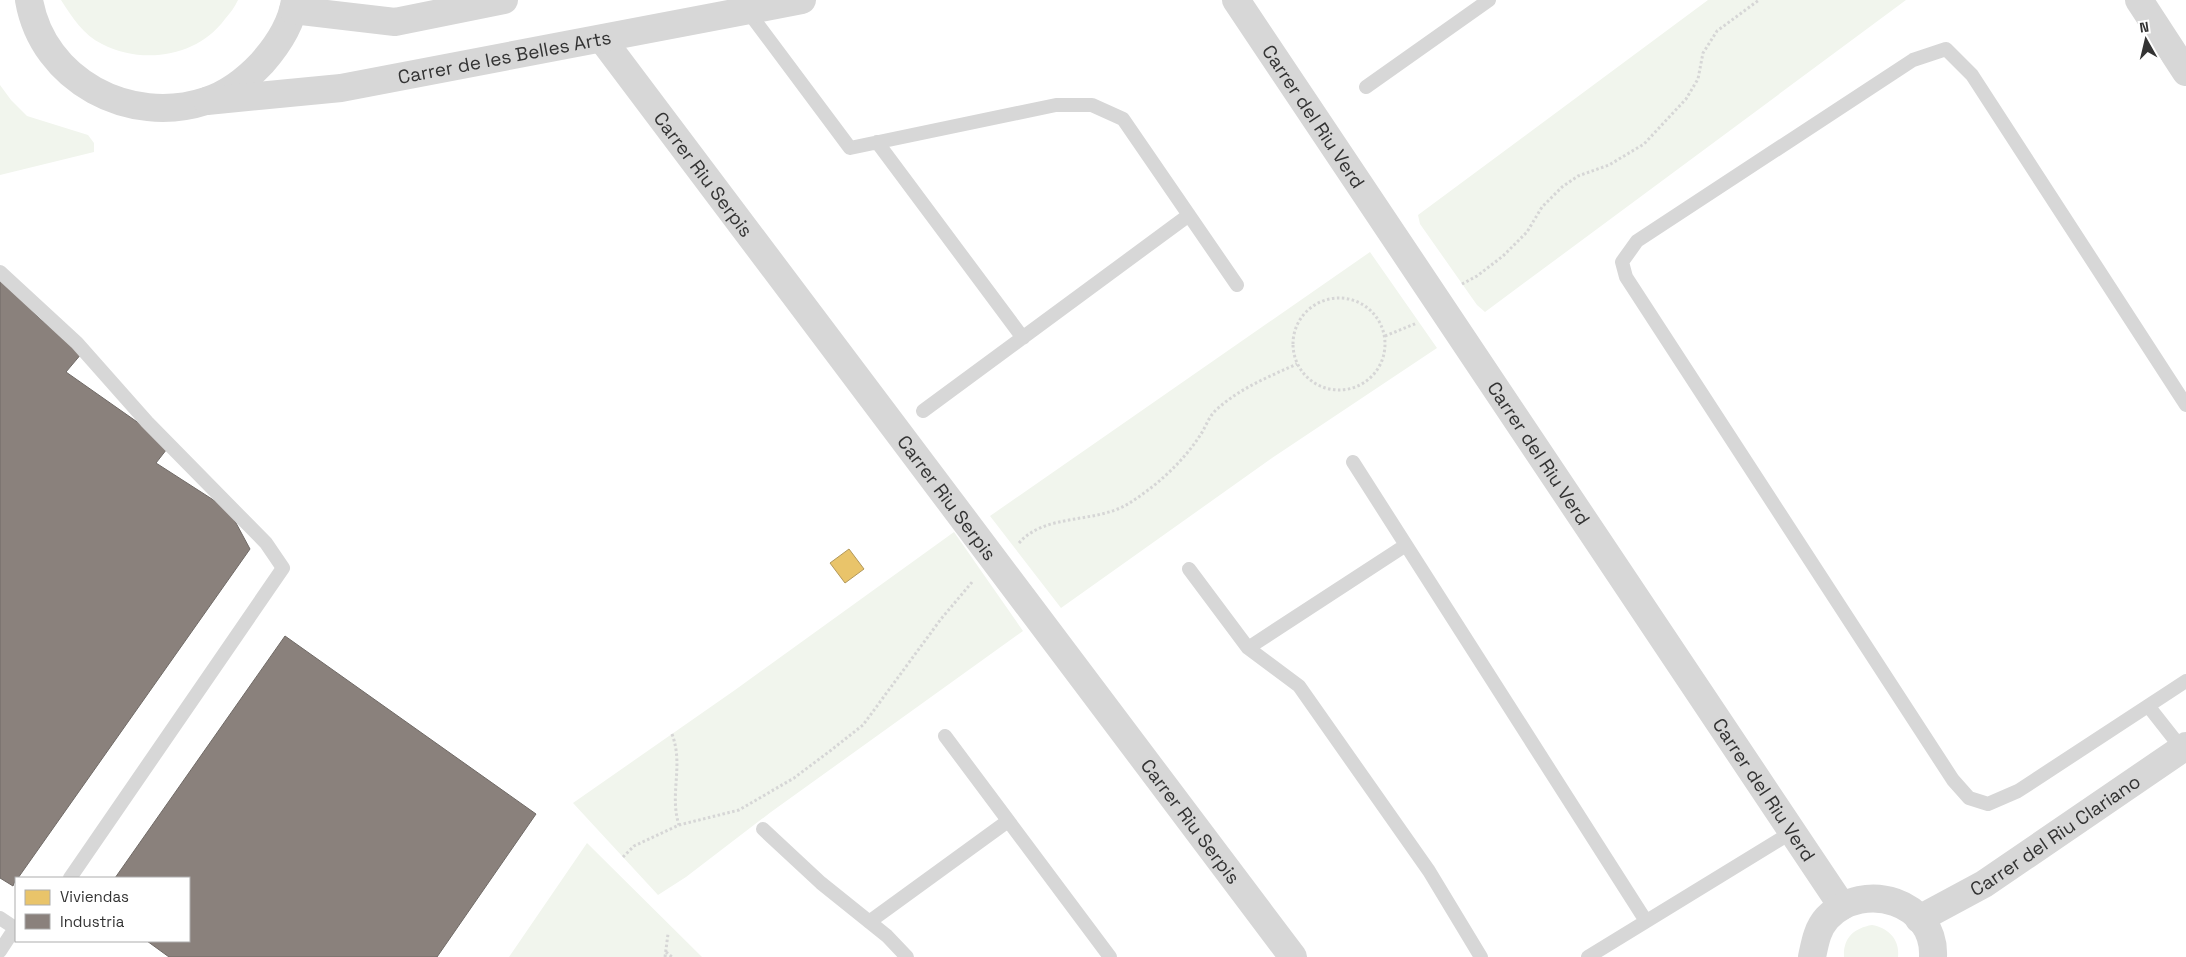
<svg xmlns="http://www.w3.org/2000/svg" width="2186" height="957" font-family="'Space Grotesk',sans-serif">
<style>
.green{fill:#f1f5ed}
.homes{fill:#e9c46a;stroke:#b2985a}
.industry{fill:#8a817c;stroke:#706a66}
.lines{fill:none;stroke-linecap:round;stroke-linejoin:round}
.path{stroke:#d6d6d6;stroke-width:3;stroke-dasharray:2.5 2.5;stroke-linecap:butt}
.lane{stroke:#d7d7d7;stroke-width:14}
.street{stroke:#d7d7d7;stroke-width:28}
.labels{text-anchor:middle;stroke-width:5;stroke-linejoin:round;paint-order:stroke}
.street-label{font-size:19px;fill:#333;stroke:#fff}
</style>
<rect width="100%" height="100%" fill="#fff"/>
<path class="green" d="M61 0H238C235 7 230 13 225 19 197 57 143 65 102 44 83 35 72 17 61 0Z
M1708 0H1906L1485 312 1477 305 1420 224 1418 215Z
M0 85 11 100 27 116 88 135 94 143V152L0 175Z
M1370 252 1437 348 1272 458 1061 608 990 516Z
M954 532 1023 631 771 812 686 877 658 895 573 803 735 690Z
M587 843 702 957H509Z
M1872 925C1888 928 1900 939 1898 957H1844C1843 938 1854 928 1872 925Z"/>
<path class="homes" d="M849 549 864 569 845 583 830 563Z"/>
<path class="industry" d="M0 276 38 317 82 353 66 372 170 445 156 463 229 510 250 549 18 878H16L13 886 0 878Z
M285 636 536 814 437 957H169L147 941H189V878H115Z"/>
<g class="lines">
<path class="path" d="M1462 284 1477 276 1503 256 1527 232 1542 207 1562 187 1578 176 1609 165 1644 144 1686 99 1698 79 1703 53 1717 31 1759 0
M1293 344a46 46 0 1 1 92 0a46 46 0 1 1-92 0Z
M1385 336 1417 323
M1019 543C1045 513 1094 524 1128 504 1155 487 1181 464 1199 437 1205 429 1208 418 1215 411 1238 389 1268 377 1297 364
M672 734C684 766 669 794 679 825
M623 857 634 846 679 825 739 810 794 778 830 751 863 725 941 619 973 581
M666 952 672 957
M665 957 668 934"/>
<path class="lane" d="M747 10 850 148 1056 105H1092L1123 119 1237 285
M1366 87 1489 0
M877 142 1023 338
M0 272 77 343 147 422 266 543 283 568 70 878
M2186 405 1972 75 1946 49 1913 60 1637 241 1622 262 1626 277 1953 780 1969 798 1988 804 2018 791 2186 681
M923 411 1189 215
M1353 462 1646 921
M1189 569 1248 648 1299 686 1429 871 1481 957
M1248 648 1406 545
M2149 707 2182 749
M945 736 1110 957
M763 829 821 883 887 936 907 957
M0 918 15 928 0 951
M869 922 1008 821
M1588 957 1792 832"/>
<g class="street">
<path d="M29 0C43 81 130 126 206 101 228 94 247 79 262 63 277 46 292 23 295 0"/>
<path id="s1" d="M1236 0 1842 906"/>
<path d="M2139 0 2186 72"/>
<path d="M293 10 395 22 504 0"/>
<path id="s2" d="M602 39 1293 957"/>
<path id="s3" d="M207 101 341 88 802 0"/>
<path id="s4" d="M1919 919 1984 884 2186 746"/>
<path d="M1812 957C1815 943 1817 929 1827 918 1864 879 1936 902 1933 957"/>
</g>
</g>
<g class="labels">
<g class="street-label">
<text dy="7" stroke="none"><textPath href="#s3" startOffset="301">Carrer de les Belles Arts</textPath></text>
<text dy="7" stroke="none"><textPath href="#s1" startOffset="140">Carrer del Riu Verd</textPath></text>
<text dy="7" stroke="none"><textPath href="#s2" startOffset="169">Carrer Riu Serpis</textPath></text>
<text dy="7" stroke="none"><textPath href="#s1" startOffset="545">Carrer del Riu Verd</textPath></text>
<text dy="7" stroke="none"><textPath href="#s2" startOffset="574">Carrer Riu Serpis</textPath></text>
<text dy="7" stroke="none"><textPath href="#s1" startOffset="950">Carrer del Riu Verd</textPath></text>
<text dy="7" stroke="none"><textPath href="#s2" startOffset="979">Carrer Riu Serpis</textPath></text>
<text dy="7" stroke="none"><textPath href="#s4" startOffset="160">Carrer del Riu Clariano</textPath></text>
</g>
</g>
<rect x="15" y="877" width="175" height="65" fill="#ffffff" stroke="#adadad"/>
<rect x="25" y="890" width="25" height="15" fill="#e9c46a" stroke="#adadad"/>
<text x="60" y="902" font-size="15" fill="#333333">Viviendas</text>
<rect x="25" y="914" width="25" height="15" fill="#8a817c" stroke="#adadad"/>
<text x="60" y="927" font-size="15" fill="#333333">Industria</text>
<g transform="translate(2146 40) rotate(352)" stroke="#ffffff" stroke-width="4" paint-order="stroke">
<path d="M0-4L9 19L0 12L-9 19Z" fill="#333333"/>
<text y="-8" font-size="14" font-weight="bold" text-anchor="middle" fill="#333333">N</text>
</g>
</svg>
